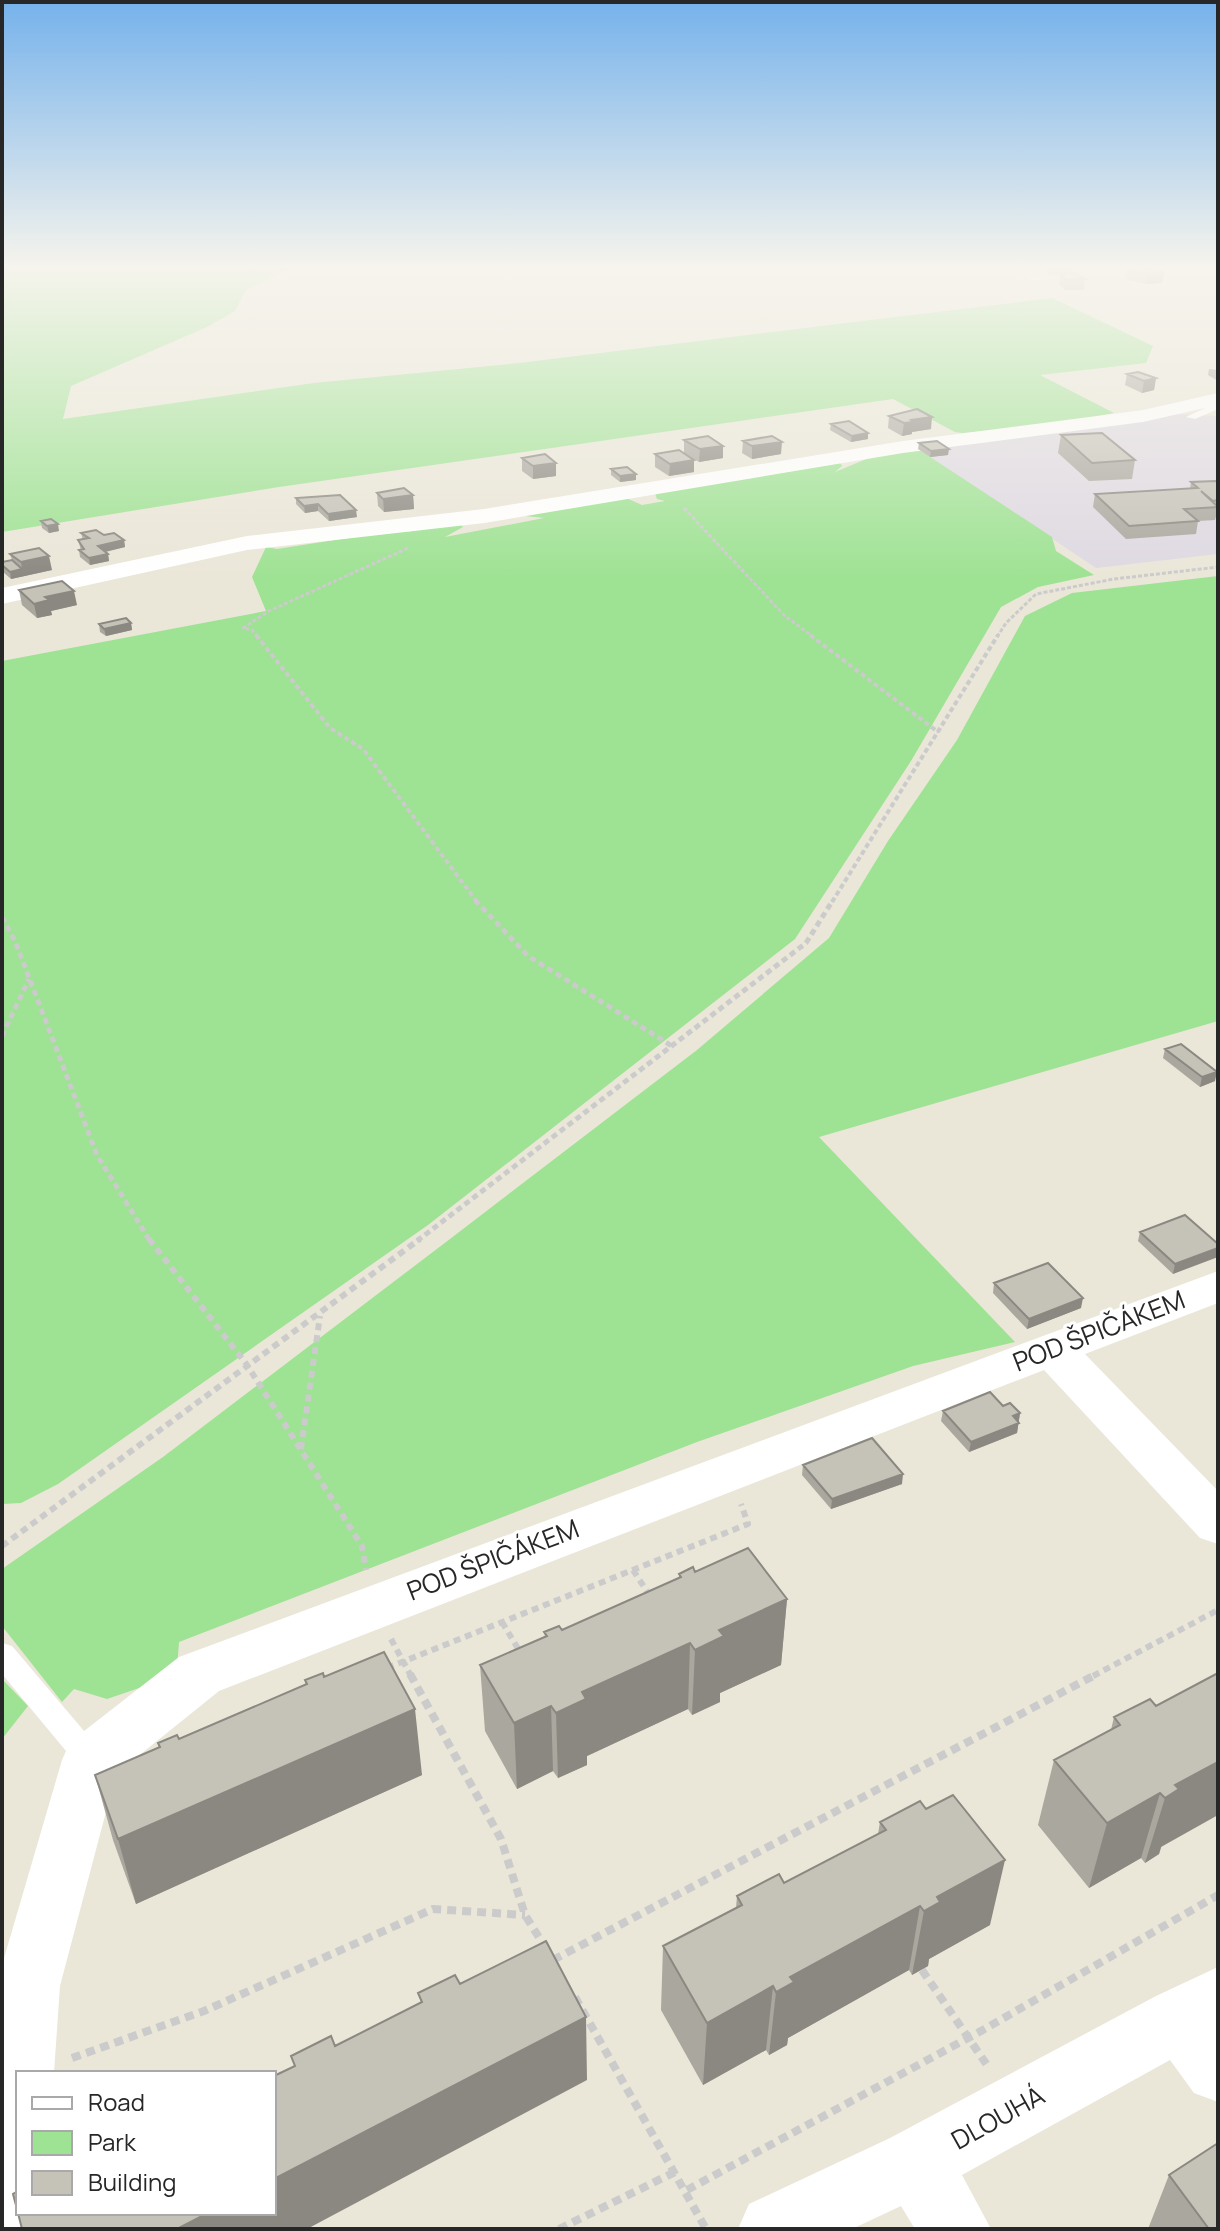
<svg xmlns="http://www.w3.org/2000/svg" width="1220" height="2231" font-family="Manrope,sans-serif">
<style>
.industrial{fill:#ded9e2}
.green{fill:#9ee293}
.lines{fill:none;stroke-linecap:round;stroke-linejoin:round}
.path-far4{stroke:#cbcbcb;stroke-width:3;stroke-dasharray:4 2;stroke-linecap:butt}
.path-far3{stroke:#cbcbcb;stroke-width:4;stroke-dasharray:5 3;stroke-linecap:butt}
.path-far2{stroke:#cbcbcb;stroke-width:5;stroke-dasharray:6 4;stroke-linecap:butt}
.path-far1{stroke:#cbcbcb;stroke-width:6;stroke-dasharray:7 5;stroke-linecap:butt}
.path{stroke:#cbcbcb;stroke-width:8;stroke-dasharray:9 6;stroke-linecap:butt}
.lane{fill:#fff;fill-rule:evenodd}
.street{fill:#fff;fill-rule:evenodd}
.wall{fill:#a9a79e}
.shaded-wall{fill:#8a8881}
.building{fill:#c5c2b8;stroke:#8a8881;stroke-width:2}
.labels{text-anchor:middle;stroke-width:6;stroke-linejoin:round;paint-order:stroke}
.near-street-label{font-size:26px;fill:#272727;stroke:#fff}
</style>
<rect width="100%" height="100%" fill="#eae6d8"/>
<path class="industrial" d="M1177 414 1218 416V554L1096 568 918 449Z"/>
<path class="green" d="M2 268H291L246 290 235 311 207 327 71 386 63 419 314 383 519 363 1052 298 1153 346 1146 363 1040 375 1114 413 1051 425 963 433 955 432 893 399 279 487 2 532Z
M915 447 1052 537 1056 551 1094 575 1038 587 1001 607 911 761 795 939 428 1225 58 1484 21 1503 2 1504V661L266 611 252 577 266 547 277 549 393 531C413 535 435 524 457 521L463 527 445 537 544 518 516 515 624 497 642 505 665 501 657 499 655 493 840 463 842 466 835 472 876 455Z
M1218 576V1021L819 1137 1015 1342 913 1366 697 1442 179 1642 177 1668 145 1686 107 1699 74 1689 62 1702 2 1626V1569L163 1457 450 1239 697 1050 829 938 888 841 957 740 1025 616 1072 593Z
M2 1679 28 1706 2 1739Z"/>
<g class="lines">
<path class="path-far4" d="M684 508 784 615 813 637
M258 637 252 630 243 628 269 611 408 548
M997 637 1006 623 1036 594 1114 579 1218 567"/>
<path class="path-far3" d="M256 635 330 728 363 749 477 902
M810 635 938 732
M832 902 998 635"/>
<path class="path-far2" d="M475 900 528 956 672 1046
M2 917 15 941 97 1155 150 1241
M2 1036 29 979
M417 1241 806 943 833 900"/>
<path class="path-far1" d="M149 1239 247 1365 362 1546 366 1570
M301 1449 320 1316
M2 1546 420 1239
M633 1570 650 1596
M502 1622 520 1652
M391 1639 411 1676
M387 1668 748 1524 741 1504
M1093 1676 1218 1610"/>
<path class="path" d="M410 1674 501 1839 525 1915 545 1947
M553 1960 1097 1674
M922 1970 989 2068
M575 1997 706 2229
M72 2058 204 2011 433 1909 525 1915
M687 2190 981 2031 1218 1895
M559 2229 677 2171"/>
<path class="lane" d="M1020 268H1029L1042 279 1035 281Z
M1218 402V409L1195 419 1186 417Z
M2 1643 12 1646 101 1751 106 1760 101 1769 91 1773 81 1769 2 1674Z"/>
<path class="street" d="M1218 393V405L1143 422 903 453 484 523 247 550 2 604V588L247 536 484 509 903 441 1143 410Z
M1218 1271V1303L1085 1354 1218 1491V1544L1200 1538 1044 1370 219 1691 116 1774 60 1986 54 2073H18V2213H48L50 2229H2V1965L62 1760 70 1742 179 1657Z
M1218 1967V2102L1194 2093 1170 2060 962 2175 991 2229H915L901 2206 852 2229H738L749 2204 890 2138 1156 1996Z"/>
</g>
<path class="wall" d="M1046 268H1070L1073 269V273L1085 279 1084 290H1065L1059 284 1060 275H1051L1045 271Z
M1141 268 1162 283 1146 284 1125 279 1126 269Z
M1209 369 1218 370V381L1208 375Z
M1127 374 1156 378 1154 390 1142 393 1125 385Z
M889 416 931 429 912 432V434L902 436 888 428Z
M831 424 868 433V439L851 442 830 430Z
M1061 435 1135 460 1132 479 1089 481 1058 453Z
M684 440 723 446V458L699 462 684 453Z
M743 441 781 454 752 459 742 453Z
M919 443 948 455 930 457 918 449Z
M655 454 694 460V472L669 476 655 467Z
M522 458 556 476 533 479 522 471Z
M611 469 636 480 620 482 611 475Z
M1191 482H1218V513H1217L1215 520 1198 521 1196 534 1126 539 1093 507 1095 494 1190 489Z
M377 493 413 495 414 509 384 512 378 506Z
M296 498 357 517 329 521 318 511 305 513 296 504Z
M41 521 59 531 49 533 42 528Z
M81 533 104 535 124 540 125 547 106 552 108 554 109 561 90 565 80 557 79 550H81L78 540H83Z
M10 554 52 570 11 579 2 571V562L12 560Z
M19 590 77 605 51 611 52 615 37 618 22 605Z
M131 623 132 630 106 636 100 632 99 624Z
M1165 1049 1215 1081 1200 1087 1163 1058Z
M1140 1232 1218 1244 1173 1274 1138 1241Z
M994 1283 1081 1308 1027 1329 993 1293Z
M1003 1406 1020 1413 1017 1433 969 1452 941 1421 943 1411Z
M803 1465 902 1484 831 1509 802 1475Z
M695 1572 787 1599 781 1665 720 1693V1702L692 1715 688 1709 587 1756V1765L558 1778 553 1771 517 1789 485 1731 480 1665 545 1637 544 1632 562 1630 679 1578V1574Z
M1218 1673 1159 1854 1145 1863 1141 1858 1089 1888 1038 1825 1054 1760 1111 1730 1114 1717 1156 1706Z
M324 1677 422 1775 136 1904 113 1840 95 1775 159 1747 158 1743 179 1739 306 1685 305 1680Z
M880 1822 990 1925 929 1959 928 1966 912 1975 909 1970 788 2038 787 2045 769 2055 766 2050 703 2085 661 2010 663 1946 736 1908 737 1896 784 1883 878 1834Z
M1169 2175 1218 2229H1148Z"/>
<path class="shaded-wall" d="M1164 273 1162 283 1146 284 1147 274Z
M1156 378 1154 390 1142 393 1144 381Z
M932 417 931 429 912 432V434L902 436 904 423 911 420Z
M868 433V439L851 442 852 436Z
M782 442 781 454 752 459V446Z
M723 446V458L699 462 700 449Z
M949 449 948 455 930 457 931 451Z
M694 460V472L669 476 670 464Z
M556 463V476L533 479V466Z
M636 474V480L620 482V476Z
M413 495 414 509 384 512 383 499Z
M318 504V511L305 513 304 506Z
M356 510 357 517 329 521 328 514Z
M58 524 59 531 49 533 47 526Z
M124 540 125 547 99 553 98 546Z
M108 554 109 561 90 565 89 558Z
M49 556 52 570 11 579 10 572 22 569 21 562Z
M74 591 77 605 51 611 52 615 37 618 34 604 45 597Z
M131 623 132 630 106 636 104 629Z
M1217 1072 1215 1081 1200 1087 1202 1077Z
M1218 1248V1257L1173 1274 1175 1264Z
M1083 1298 1081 1308 1027 1329 1029 1319Z
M1020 1413 1017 1433 969 1452 971 1442 1013 1416Z
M903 1474 902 1484 831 1509 832 1499Z
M787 1599 781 1665 720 1693V1702L692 1715 695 1650 719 1630Z
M690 1643 688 1709 587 1756V1765L558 1778 556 1713 582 1692Z
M551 1706 553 1771 517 1789 514 1723Z
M415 1709 422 1775 136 1904 118 1839Z
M1218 1762V1815L1161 1847 1159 1854 1145 1863 1165 1798 1175 1785Z
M1160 1793 1141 1858 1089 1888 1107 1823Z
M1005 1860 990 1925 929 1959 928 1966 912 1975 924 1911 937 1897Z
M920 1906 909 1970 788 2038 787 2045 769 2055 776 1992 790 1977Z
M773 1986 766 2050 703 2085 707 2023Z
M586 2017 587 2080 307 2229H177L208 2213H274V2179Z"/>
<path class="building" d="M1049 268H1070L1073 269 1052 270Z
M1141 268H1153L1164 273 1147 274 1126 269Z
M1074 273 1085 279 1066 280 1060 274Z
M1138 372 1156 378 1144 381 1127 374Z
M917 409 932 417 911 420 913 422 904 423 889 416Z
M849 421 868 433 852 436 831 424Z
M1102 433 1135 460 1092 463 1061 435Z
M708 436 723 446 700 449 684 440Z
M772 436 782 442 752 446 743 441Z
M937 441 949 449 931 451 919 443Z
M679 450 694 460 670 464 655 454Z
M545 454 556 463 533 466 522 458Z
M627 467 636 474 620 476 611 469Z
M1216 481 1218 482V500L1213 501 1201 491 1218 507 1184 509 1198 521 1129 526 1095 494 1198 488 1191 482Z
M404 488 413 495 383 499 377 493Z
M340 495 356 510 328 514 318 504 304 506 296 498Z
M51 519 58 524 47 526 41 521Z
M96 530 104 535 114 533 124 540 98 546 108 554 89 558 79 550 84 549 78 540 89 538 81 533Z
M39 548 49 556 21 562 10 554Z
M12 560 22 569 10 572 2 565V562Z
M62 581 74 591 45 597 49 600 34 604 19 590Z
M126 618 131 623 104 629 99 624Z
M1181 1044 1217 1072 1202 1077 1165 1049Z
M1185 1215 1218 1244V1248L1175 1264 1140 1232Z
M1048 1263 1083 1298 1029 1319 994 1283Z
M990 1392 1003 1406 1010 1403 1020 1413 1013 1416 1019 1423 971 1442 943 1411Z
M872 1438 903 1474 832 1499 803 1465Z
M748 1548 787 1599 719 1630 724 1636 695 1650 690 1643 582 1692 586 1699 556 1713 551 1706 514 1723 480 1665 547 1636 544 1632 559 1626 562 1630 681 1577 679 1574 693 1567 695 1572Z
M384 1652 415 1709 118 1839 95 1775 160 1747 158 1743 177 1735 179 1739 307 1684 305 1680 323 1673 324 1677Z
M1218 1673V1762L1175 1785 1179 1789 1165 1798 1160 1793 1107 1823 1054 1760 1120 1725 1114 1717 1150 1699 1156 1706Z
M953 1795 1005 1860 937 1897 940 1902 924 1911 920 1906 790 1977 794 1982 776 1992 773 1986 707 2023 663 1946 742 1905 737 1896 779 1874 784 1883 886 1830 880 1822 920 1801 926 1809Z
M546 1941 586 2017 274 2179V2076L295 2066 291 2056 331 2036 335 2046 422 2002 418 1993 455 1975 460 1984Z
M1218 2143V2229H1209L1169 2175Z
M18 2191V2213L13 2194Z
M18 2213H208L177 2229H22Z"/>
<linearGradient id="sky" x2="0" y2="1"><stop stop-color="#75b2eb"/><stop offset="0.46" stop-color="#f6f4ed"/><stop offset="1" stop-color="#f6f4ed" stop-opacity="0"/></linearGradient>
<rect width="1220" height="580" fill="url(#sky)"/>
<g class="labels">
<g class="near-street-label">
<text transform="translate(1099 1331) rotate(-21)" y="9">POD ŠPIČÁKEM</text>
<text transform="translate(493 1560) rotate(-21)" y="9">POD ŠPIČÁKEM</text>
<text transform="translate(998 2118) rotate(-29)" y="9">DLOUHÁ</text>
</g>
</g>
<rect width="1220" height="2231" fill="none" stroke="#272727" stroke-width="8"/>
<rect x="16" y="2071" width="260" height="144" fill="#ffffff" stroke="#a9a9a9" stroke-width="2"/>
<rect x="32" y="2097" width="40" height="12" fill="#ffffff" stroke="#a9a9a9" stroke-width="2"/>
<text x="88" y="2111" font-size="24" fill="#272727">Road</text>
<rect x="32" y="2131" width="40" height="24" fill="#9ee293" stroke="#a9a9a9" stroke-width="2"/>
<text x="88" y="2151" font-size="24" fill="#272727">Park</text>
<rect x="32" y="2171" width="40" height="24" fill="#c5c2b8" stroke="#a9a9a9" stroke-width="2"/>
<text x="88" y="2191" font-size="24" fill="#272727">Building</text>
</svg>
